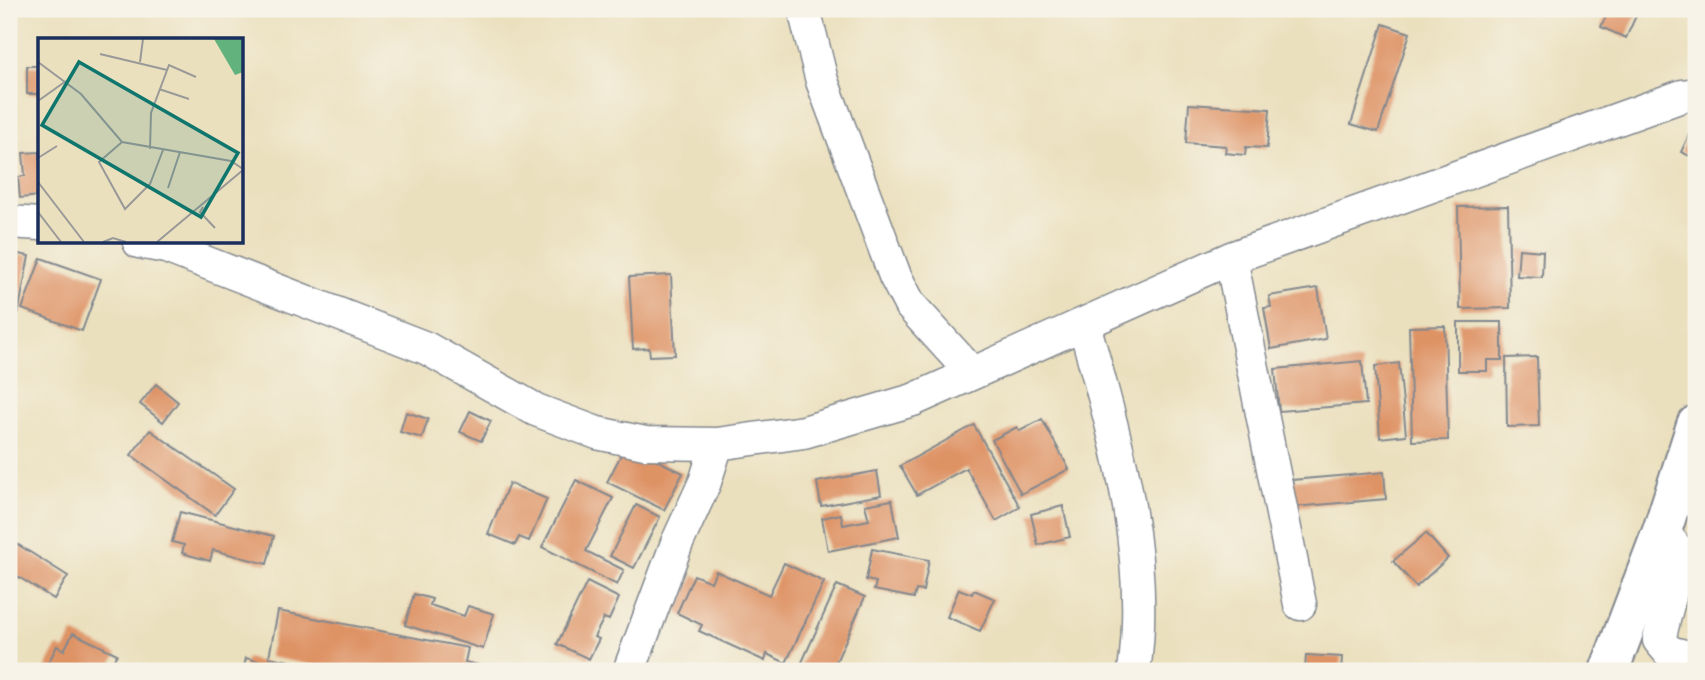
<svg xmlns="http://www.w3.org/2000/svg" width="1705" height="680" font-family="Delius,sans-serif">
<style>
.building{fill:#de9365}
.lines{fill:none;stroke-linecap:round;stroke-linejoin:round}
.minor-casing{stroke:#83888e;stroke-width:35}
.major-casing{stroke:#83888e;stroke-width:42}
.minor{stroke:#fff;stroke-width:32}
.major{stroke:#fff;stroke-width:38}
.inset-road{fill:none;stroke:#989998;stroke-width:2}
.view{fill:#0f766e;fill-opacity:0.15;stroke:#0f766e;stroke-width:3.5}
.inset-edge{fill:none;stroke:#1b2f5e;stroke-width:3.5}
</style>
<rect width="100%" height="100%" fill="#f7f3e8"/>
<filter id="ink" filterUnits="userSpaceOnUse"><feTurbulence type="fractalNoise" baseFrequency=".0143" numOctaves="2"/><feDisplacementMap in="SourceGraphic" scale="14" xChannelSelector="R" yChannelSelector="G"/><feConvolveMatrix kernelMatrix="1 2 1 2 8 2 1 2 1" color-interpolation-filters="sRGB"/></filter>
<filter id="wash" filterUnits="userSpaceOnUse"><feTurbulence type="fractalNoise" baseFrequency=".00686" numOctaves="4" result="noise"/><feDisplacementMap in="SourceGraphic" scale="28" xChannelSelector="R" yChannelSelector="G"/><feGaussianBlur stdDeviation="1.57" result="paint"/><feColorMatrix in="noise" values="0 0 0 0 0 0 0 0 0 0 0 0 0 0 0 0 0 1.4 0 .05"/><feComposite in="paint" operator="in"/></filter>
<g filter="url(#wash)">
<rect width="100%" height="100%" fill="#ebe0be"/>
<g id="blocks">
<path class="building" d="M1609 9H1639L1626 38 1601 27Z
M1383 24 1410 33 1378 132 1351 124Z
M27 66H40V94H27Z
M1189 104 1270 109 1267 148 1246 147 1245 155 1225 153 1226 146 1186 143Z
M1690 133 1696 136V159L1681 152Z
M40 152V196L20 198 18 177 25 176 23 153Z
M1508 206 1510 308 1460 309 1458 207Z
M1519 249 1543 251 1542 277 1517 276Z
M9 252 29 256 18 314 9 312Z
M41 258 101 279 82 331 22 309Z
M671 275 675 355 650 356 649 348 633 349 629 277Z
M1318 288 1326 339 1271 349 1264 308 1271 307 1269 296Z
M1458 322H1502V360H1487V371H1458Z
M1445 326 1448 440 1412 441 1409 327Z
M1537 357 1539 426 1507 427 1506 358Z
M1362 361 1366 404 1279 411 1275 369Z
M1399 363 1406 435 1380 438 1375 366Z
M156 384 178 402 163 422 140 404Z
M470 411 491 421 481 441 460 432Z
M406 412 428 419 422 438 400 432Z
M1042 419 1069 469 1021 494 992 440 1017 427 1020 431Z
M974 425 1020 507 996 521 966 468 917 495 900 466Z
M150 430 234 489 215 515 131 455Z
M637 450 683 473 664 510 607 482 623 451Z
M877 471 881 495 821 506 817 482Z
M1384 472 1386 499 1294 507 1292 480Z
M576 480 613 498 586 551 624 570 617 585 542 547Z
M509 483 547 499 529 541 519 537 515 545 488 534Z
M892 500 899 537 828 551 822 518 841 514 843 525 869 520 865 505Z
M636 505 660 517 634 568 610 556Z
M1063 506 1070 537 1038 545 1031 514Z
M180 512 274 536 267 564 213 550 210 561 182 553 184 545 172 542Z
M1426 533 1448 558 1416 587 1393 561Z
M9 539 68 576 54 599 9 571Z
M872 549 929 560 923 591 916 590 914 598 874 590 876 582 866 580Z
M784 563 824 582 786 663 767 654 765 661 699 631 702 625 677 613 694 575 711 582 716 571 769 595Z
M587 582 619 598 609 620 604 618 594 637 599 639 589 659 557 644Z
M837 585 865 597 832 671H798Z
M959 589 972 594 974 590 995 599 980 631 947 617Z
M414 594 432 599 430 605 464 616 468 606 494 614 483 649 405 625Z
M278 611 468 648 465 662 478 665 477 671H343L269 657Z
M73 633 117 654 108 671 45 669 57 646 64 650Z
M1306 655 1342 657 1341 671H1305Z
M246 658 281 667 280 671H243Z"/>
</g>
</g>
<g filter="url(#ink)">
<use href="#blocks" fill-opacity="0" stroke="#83888e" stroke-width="2"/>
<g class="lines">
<g class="minor-casing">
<path id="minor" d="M804 9 822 81 895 276 910 305 972 373
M9 222 40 224
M139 242 166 247 426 348 536 410 597 433 645 443 717 444 804 432 913 400 1231 258 1682 96 1696 94
M1231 258 1300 604
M1084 324C1115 436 1151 553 1134 671
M1662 531 1676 548 1679 560 1659 640 1669 652 1696 659
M629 671 677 543 705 482 717 444"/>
</g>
<g class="major-casing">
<path id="major" d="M1609 671 1662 531 1696 425"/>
</g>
<use href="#minor" class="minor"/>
<use href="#major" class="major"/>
</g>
</g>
<g transform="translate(38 38)">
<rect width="205" height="205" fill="#ebe0be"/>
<path d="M176 1H205V34L197 37Z" fill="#62b27e"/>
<path class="inset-road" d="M62 16 129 32M0 24 43 56 84 104 193 123 205 131M102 24 105 1M121 51 151 61M0 63 28 43M84 104 61 124 87 171 112 146 125 112M112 111 113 75 131 27 158 39M0 120 19 108M0 144 46 204M130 150 142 114M165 169 162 174 177 190M0 174 23 204M65 204 75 200 88 204M119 204 205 132"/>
<path class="view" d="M41 24 200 115 163 179 4 87Z"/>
<rect width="205" height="205" class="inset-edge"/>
</g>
<rect width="1705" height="680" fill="none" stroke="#f7f3e8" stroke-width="35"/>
</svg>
